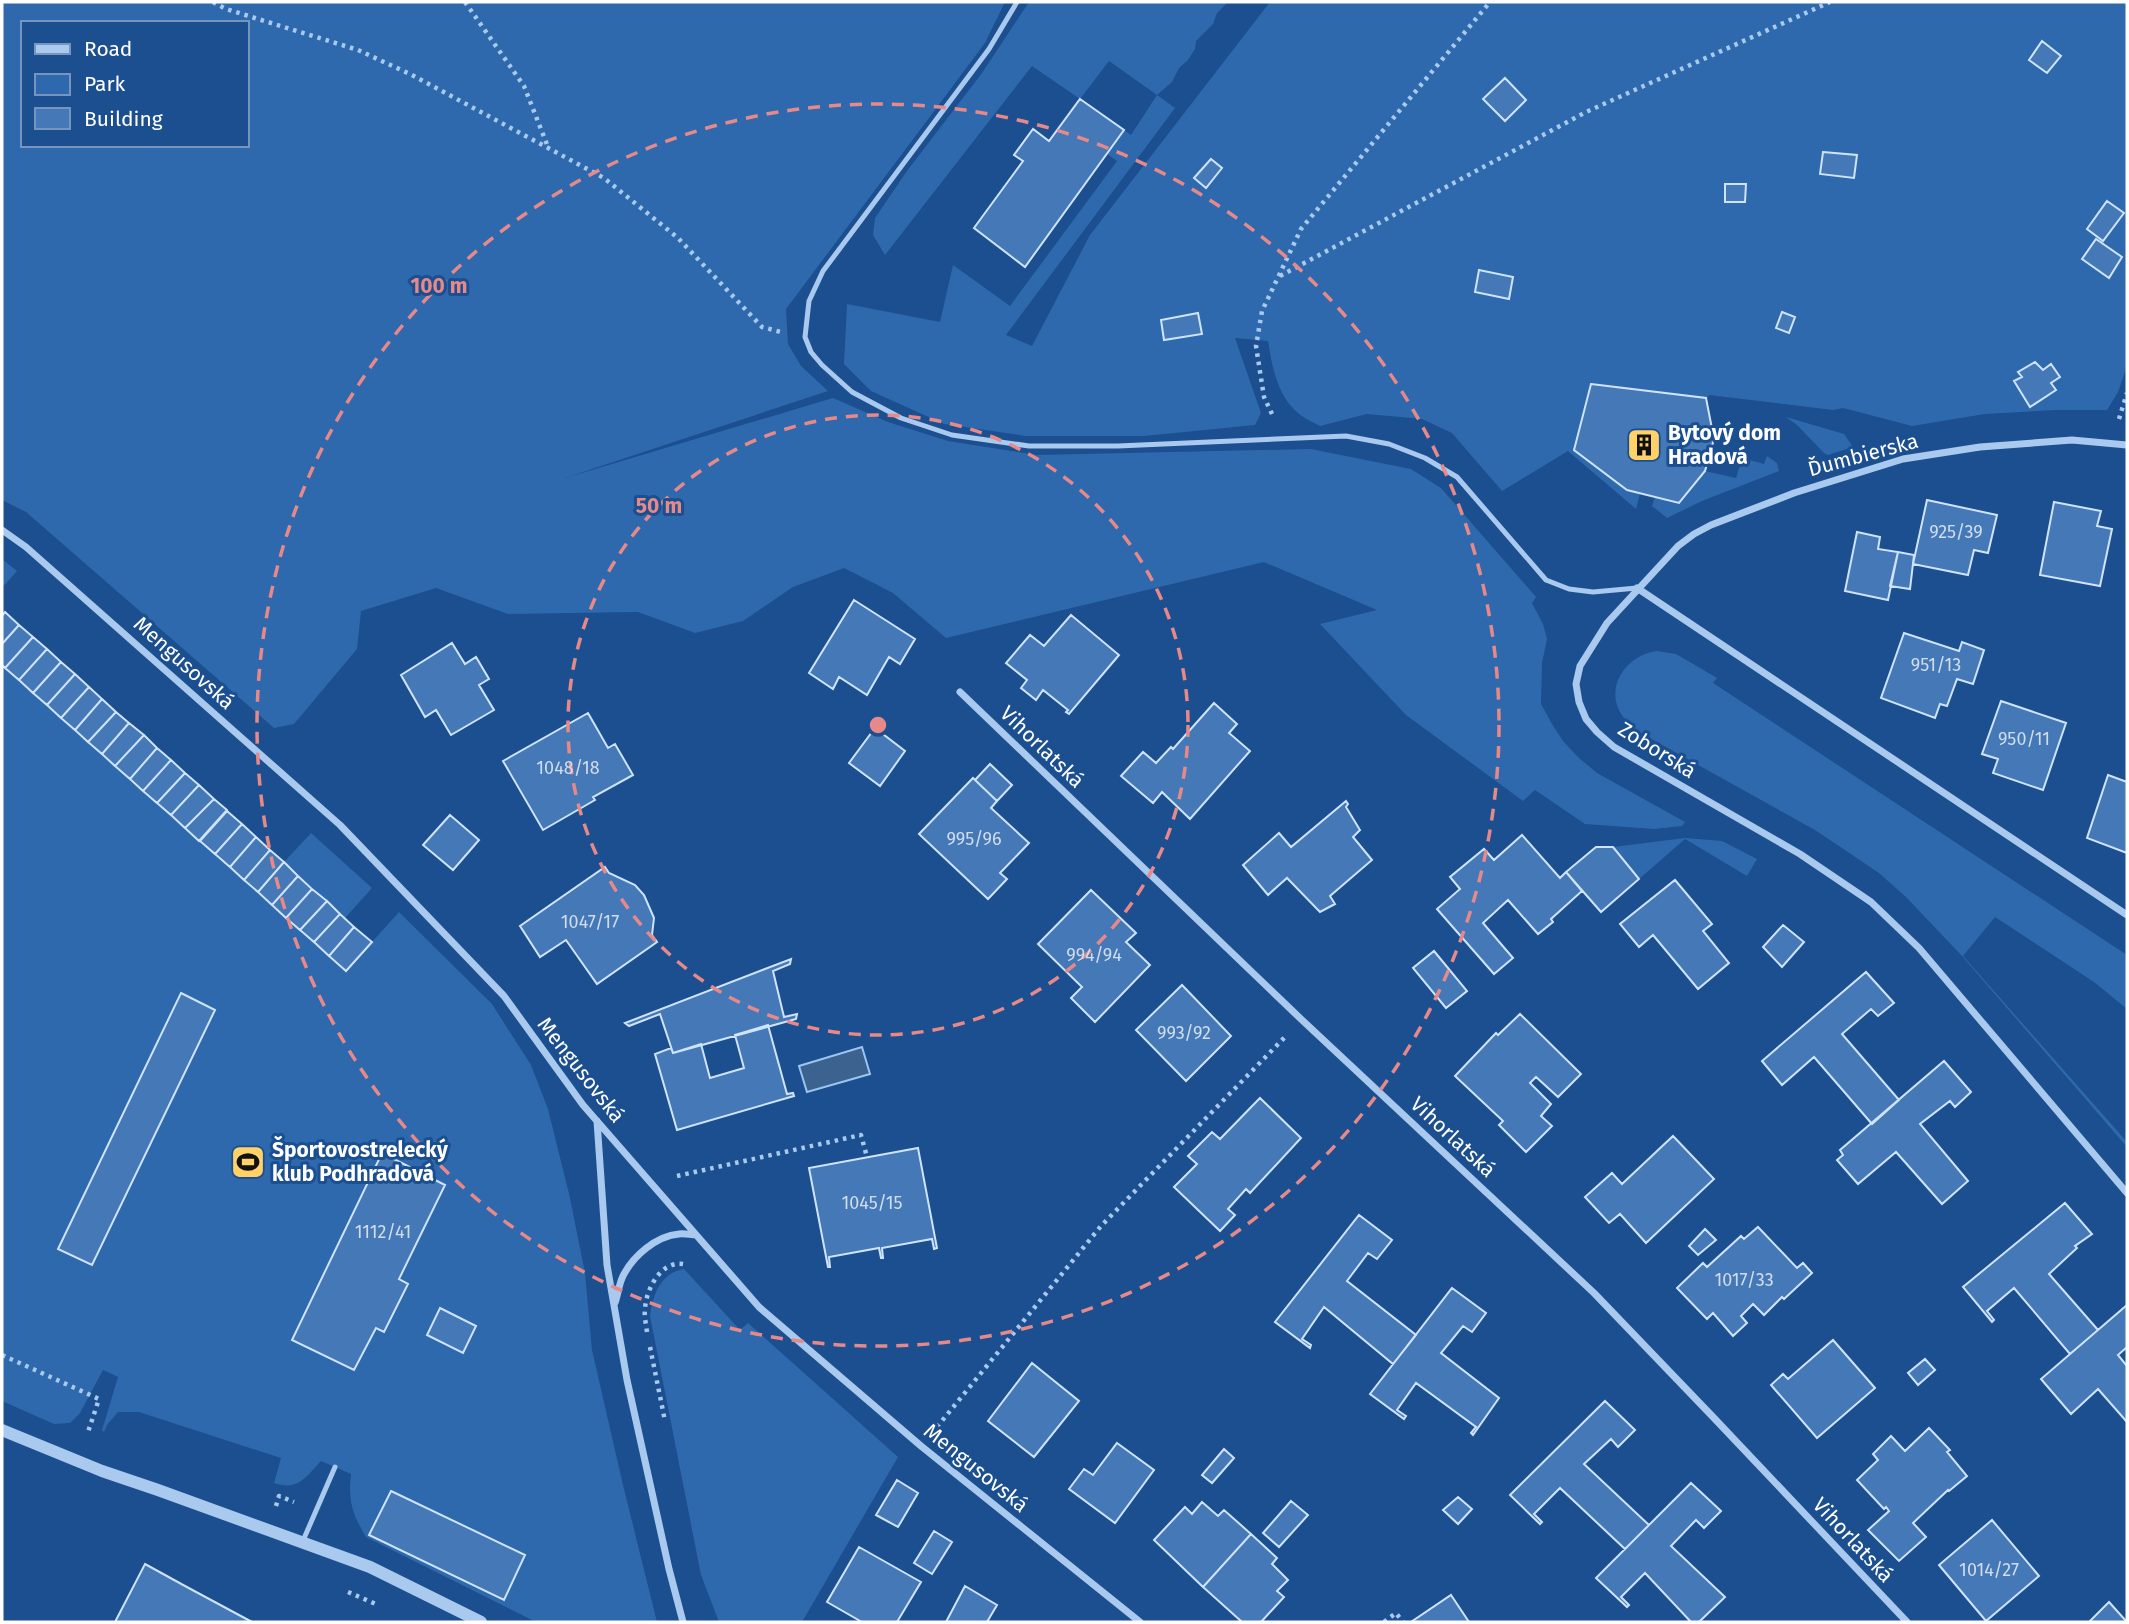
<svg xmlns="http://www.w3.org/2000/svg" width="2129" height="1624" font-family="'Fira Sans',sans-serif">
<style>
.green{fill:#2e69ad;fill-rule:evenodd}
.water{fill:#3c6290;stroke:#9cc4f0;stroke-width:2}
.building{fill:#4478b7;stroke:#cfe3fa;stroke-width:2}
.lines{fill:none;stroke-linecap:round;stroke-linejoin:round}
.path{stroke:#a9c9ee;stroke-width:4.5;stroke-dasharray:3.5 5;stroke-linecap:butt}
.service{stroke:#a9c9ee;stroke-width:5}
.minor{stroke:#a9c9ee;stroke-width:7}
.tertiary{stroke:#a9c9ee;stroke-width:12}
.ring{fill:none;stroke:#e88989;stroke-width:3.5;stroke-dasharray:12 9}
.labels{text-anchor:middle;stroke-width:6;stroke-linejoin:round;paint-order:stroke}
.number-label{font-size:18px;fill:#d0dded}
.poi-label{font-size:21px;font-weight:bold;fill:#fff;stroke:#1b4f8f;text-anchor:start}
.street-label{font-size:21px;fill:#fff;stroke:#1b4f8f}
.centre{fill:#e88989;stroke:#1b4f8f;stroke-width:3.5}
.ring-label{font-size:21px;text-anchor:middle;font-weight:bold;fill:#e88989;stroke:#1b4f8f;stroke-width:6;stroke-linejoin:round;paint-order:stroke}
</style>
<rect width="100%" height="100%" fill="#1b4f8f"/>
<path class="green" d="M2 2H1005L985 43 786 309 788 344 801 366 828 391 565 478 833 398 888 422 948 441 1037 455 1311 449 1411 469 1441 488 1536 597 1532 603 1543 624 1547 639 1542 663 1541 704 1552 724 1563 741 1579 758 1597 773 1685 822 1682 826 1654 829 1585 824 1535 790 1523 801 1406 715 1320 624 1377 610 1264 562 946 638 893 593 844 568 793 587 743 621 695 633 638 612 508 614 436 588 361 611 357 649 294 724 274 728 26 512 2 500ZM23 23H247V145H23Z
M1029 2H1228L1217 13 1213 24 1196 41 1195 49 1188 60 1179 68 1172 82 1157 95 1175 108 1006 335 1032 346 1090 235 1270 2H2127V366L2118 392 2107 410H2055L1985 414 1912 426 1843 408 1833 410 1709 395 1707 400 1706 398 1591 384 1574 450 1627 490 1640 493 1636 509 1568 451 1502 491 1452 433 1422 419 1367 414 1320 426C1313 422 1303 418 1297 412 1277 394 1272 366 1268 341L1235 338 1261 413 1255 425 1144 436H1026L944 424 871 391 844 364 847 304 940 322 953 265 1010 306 1117 161 1107 154 1124 130 1131 135 1157 95 1109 61 1080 99 1032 66 885 255 873 235 875 218 907 171 982 73Z
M1786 417 1844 434 1853 447 1828 455 1824 453 1797 425Z
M1767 456 1777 463 1779 471 1702 501 1667 518 1652 506 1655 497 1679 503 1705 471 1736 478 1742 458 1764 464Z
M2 559 17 571 2 588Z
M1657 651 1676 654 1717 678 1713 683 2127 955V1009L2094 982 1995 917 1963 956 2127 1142V1147L1962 956 1906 897 1879 873 1815 830 1646 736C1638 731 1630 726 1624 718 1602 690 1625 655 1657 651Z
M2 665 346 971 399 912 492 1004 531 1065 548 1109 570 1198 585 1273 592 1350 623 1485 657 1622H536L366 1537C352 1513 348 1501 351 1474L321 1461C305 1478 298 1491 274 1483L281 1458 139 1412H118L107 1425 104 1432 102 1430 118 1377 103 1370 80 1413 70 1423 54 1424 2 1401Z
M311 833 372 888 345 918 284 862Z
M1685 838 1722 841 1757 859 1747 876 1685 839 1639 879 1613 847Z
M684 1269 740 1330 748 1323 898 1457 802 1622H719L701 1575 650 1316C653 1295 660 1273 684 1269Z"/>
<path class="water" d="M862 1047 870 1074 807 1092 799 1066Z"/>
<path class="building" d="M2042 41 2061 56 2047 73 2029 60Z
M1505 78 1526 100 1505 121 1483 99Z
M1080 99 1124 130 1025 267 974 228 1023 161 1014 155 1033 129 1049 141Z
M1823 152 1857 155 1854 178 1820 174Z
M1211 159 1222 168 1206 188 1194 178Z
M1725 184H1746L1745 202H1725Z
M2107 201 2124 213 2103 241 2087 229Z
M2096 239 2122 257 2109 278 2082 259Z
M1479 270 1513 277 1509 299 1475 292Z
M1782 312 1795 317 1789 333 1776 328Z
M1198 313 1202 334 1164 340 1161 320Z
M2035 362 2043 370 2051 364 2060 377 2051 383 2056 390 2030 407 2014 381 2022 377 2018 372Z
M1591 384 1706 398 1714 439 1705 471 1679 503 1627 490 1574 450Z
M1927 500 1997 515 1988 553 1974 550 1968 575 1913 564Z
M2054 502 2101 511 2097 526 2112 529 2100 586 2040 575Z
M1857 532 1880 537 1878 549 1898 552 1888 600 1845 591Z
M1898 552 1914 555 1910 589 1890 586Z
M854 600 915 639 900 664 889 657 867 695 839 677 833 689 809 673Z
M5 612 19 625 2 644V616Z
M1071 615 1119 655 1069 714 1066 712 1068 710 1043 690 1036 700 1021 688 1027 680 1006 663 1030 635 1044 646Z
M19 625 33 637 5 668 2 665V644Z
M1904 633 1959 651 1962 642 1984 650 1973 684 1957 679 1947 706 1940 704 1935 718 1881 698Z
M33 637 47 649 19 680 5 668Z
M452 643 465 664 476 657 489 679 479 685 494 710 451 735 436 710 425 717 401 675Z
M47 649 61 662 33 693 19 680Z
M61 662 75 674 47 705 33 693Z
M75 674 89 687 61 718 47 705Z
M89 687 102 699 75 730 61 718Z
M102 699 116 712 88 742 75 730Z
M2001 701 2066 723 2043 790 1993 773 1998 759 1982 754Z
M1214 703 1237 724 1229 733 1250 751 1190 819 1162 792 1153 803 1121 776 1143 752 1156 763 1171 747 1173 749Z
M116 712 129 723 102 754 88 742Z
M588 713 608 748 615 744 633 775 593 797 595 800 543 830 503 761Z
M129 723 144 735 115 766 102 754Z
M875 728 905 751 880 786 849 763Z
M144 735 157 748 130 779 115 766Z
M157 748 171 760 143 791 130 779Z
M171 760 185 773 157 803 143 791Z
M990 764 1012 785 997 801 975 780Z
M185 773 199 785 171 815 157 803Z
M2108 775 2127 782V853L2087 838Z
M973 778 997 801 991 808 1029 843 1000 873 1007 879 988 899 919 834Z
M199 785 214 799 185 828 171 815Z
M214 799 227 810 199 841 185 828Z
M1346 801 1348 804 1346 807 1360 830 1353 837 1372 860 1330 896 1335 904 1320 912 1287 878 1268 895 1243 865 1279 833 1291 847Z
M227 811 242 824 215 854 200 841Z
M450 815 479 840 453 870 423 845Z
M242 824 256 837 230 867 215 854Z
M1522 835 1560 878 1566 872 1582 891 1551 919 1553 922 1538 934 1508 900 1483 923 1513 958 1494 974 1437 909 1460 889 1450 877 1484 849 1494 860Z
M256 837 270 850 244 880 230 867Z
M1596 847H1613L1639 879 1601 912 1566 872Z
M270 850 284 862 258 892 244 880Z
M284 862 298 876 272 905 258 892Z
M605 867 609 873 635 885 644 895 654 918 652 935 657 942 597 984 566 940 540 957 520 926Z
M298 876 312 889 286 918 272 905Z
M1675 880 1712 924 1703 931 1729 963 1698 989 1653 935 1639 947 1620 924Z
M312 889 327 901 300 930 286 918Z
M1091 890 1136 933 1126 942 1150 965 1095 1022 1071 998 1082 987 1038 944Z
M327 901 340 914 314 942 300 930Z
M340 914 354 927 329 956 314 942Z
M1783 925 1804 942 1782 967 1763 947Z
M354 927 372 942 346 971 329 956Z
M1434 951 1467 991 1446 1008 1413 968Z
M791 959 790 964 773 971 784 1017 797 1014 796 1019 673 1053 660 1014 629 1026 625 1023Z
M1866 972 1894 1003 1878 1016 1871 1009 1842 1034 1899 1100 1872 1124 1814 1057 1782 1085 1762 1061Z
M1182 985 1231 1036 1186 1081 1136 1030Z
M181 993 215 1010 92 1265 58 1249Z
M1520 1014 1581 1074 1558 1097 1536 1077 1530 1083 1551 1104 1541 1116 1552 1126 1526 1152 1499 1125 1503 1121 1455 1076 1496 1033 1498 1035Z
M768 1025 787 1094 793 1093 794 1096 677 1130 655 1054 671 1048 673 1053 701 1044 710 1078 744 1068 735 1035Z
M1944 1061 1971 1092 1955 1107 1950 1101 1920 1124 1968 1181 1942 1204 1896 1152 1858 1184 1837 1160 1843 1155 1840 1150Z
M1260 1098 1301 1138 1250 1193 1246 1189 1228 1209 1235 1215 1220 1231 1174 1187 1197 1164 1188 1156 1212 1132 1220 1139Z
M1673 1136 1714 1179 1646 1243 1620 1214 1609 1223 1585 1197 1612 1173 1622 1184Z
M918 1148 937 1248 934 1249 932 1239 882 1248 883 1258H881L879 1248 829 1257 830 1267H828L809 1168Z
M382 1153 445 1185 399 1279 408 1284 384 1332 376 1328 354 1370 292 1340Z
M2065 1203 2092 1234 2075 1246 2077 1248 2049 1274 2098 1330 2070 1354 2014 1288 1987 1311 1994 1320 1992 1322 1963 1287Z
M1359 1215 1392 1240 1377 1259 1368 1253 1347 1281 1416 1335 1393 1364 1324 1307 1302 1339 1311 1345 1310 1348 1275 1322Z
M1758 1227 1797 1268 1803 1263 1812 1273 1784 1299 1782 1297 1764 1315 1753 1304 1741 1316 1747 1323 1733 1336 1713 1313 1707 1319 1677 1288 1703 1263 1707 1267 1741 1236 1744 1239Z
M1705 1229 1716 1240 1698 1255 1689 1246Z
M1452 1288 1486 1313 1472 1332 1463 1326 1441 1353 1499 1398 1473 1435 1471 1433 1476 1427 1416 1383 1397 1410 1406 1416 1404 1419 1370 1394Z
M2127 1305V1347L2118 1355 2127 1366V1422L2098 1389 2071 1414 2041 1379Z
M440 1308 476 1326 463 1353 427 1335Z
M1833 1340 1875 1388 1817 1438 1771 1385 1783 1374 1788 1379Z
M1925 1359 1935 1370 1918 1385 1908 1373Z
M1032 1363 1079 1401 1034 1457 988 1421Z
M1605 1401 1635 1430 1618 1447 1611 1439 1584 1464 1649 1525 1625 1549 1560 1488 1534 1514 1542 1522 1540 1524 1510 1495Z
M1929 1428 1950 1450 1947 1452 1967 1476 1949 1491 1948 1490 1913 1523 1926 1537 1899 1561 1868 1530 1889 1511 1886 1507 1884 1509 1857 1480 1878 1460 1873 1454 1891 1436 1905 1451Z
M1117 1443 1154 1470 1115 1523 1069 1489 1084 1469 1093 1475Z
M1224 1449 1234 1458 1212 1483 1202 1475Z
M897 1480 918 1493 898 1527 876 1515Z
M1691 1483 1721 1511 1704 1528 1696 1520 1671 1546 1725 1597 1699 1622H1691L1645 1573 1621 1597 1629 1605 1627 1607 1596 1578Z
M391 1491 525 1555 504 1600 369 1535Z
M1458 1497 1472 1509 1458 1524 1443 1510Z
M1291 1501 1308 1515 1279 1547 1263 1533Z
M1202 1502 1218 1516 1224 1510 1251 1534 1203 1587 1154 1540 1185 1507 1192 1514Z
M1992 1520 2039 1576 1986 1621 1939 1565Z
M934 1531 952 1542 932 1574 914 1563Z
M1251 1534 1277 1558 1272 1564 1288 1580 1277 1591 1284 1597 1261 1622H1242L1203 1587Z
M859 1547 921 1582 897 1622H862L827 1602Z
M145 1564 185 1586 252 1622H115Z
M965 1586 997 1605 987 1622H946Z
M1451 1595 1469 1622H1411Z
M2109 1602 2127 1622H2089Z"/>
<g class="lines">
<path class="path" d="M213 2 226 9 358 50 412 75 604 178 678 238 762 327 781 332
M465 2 524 86 548 147
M1280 276 1586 112 1830 2
M1272 414 1264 397 1256 346 1262 311 1301 229 1490 2
M2119 419 2127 393
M677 1176 861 1135 867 1157
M647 1332C646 1324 644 1316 645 1309 646 1288 663 1257 687 1265
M650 1347 665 1421
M2 1355 99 1399 88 1432 89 1435
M937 1427 1101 1226 1285 1037
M276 1506 279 1496 294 1502
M348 1592 378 1605
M1384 1622 1396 1613 1403 1622"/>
<path class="service" d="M1017 2 989 49 823 271 809 301 805 337 811 352 822 365 852 392 901 418 952 435 1029 446H1118L1346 436 1389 444 1425 458 1457 477 1546 580 1569 589 1593 592 1637 588
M302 1543 335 1467"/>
<path class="minor" d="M2127 445 2072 440 1980 447 1903 459 1794 493 1711 525 1694 534 1678 546 1607 623 1580 666 1576 684 1579 702 1586 719 1597 732 1614 747 1800 854 1871 902 1919 948 2127 1193
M2 530 26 547 340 825 504 996 583 1105 759 1307 921 1446 1140 1622
M1637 588 2127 915
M960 692 1302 1020 1594 1293 1714 1418 1907 1622
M597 1121 607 1265 627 1380 669 1569 683 1622
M615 1303C618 1294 619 1284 623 1276 633 1256 656 1236 679 1234 684 1233 691 1235 696 1235"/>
<path class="tertiary" d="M2 1430 102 1471 158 1490 370 1567 481 1622"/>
</g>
<g class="ring">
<circle cx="878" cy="725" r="310"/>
<circle cx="878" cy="725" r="621"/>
</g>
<defs>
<g id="building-square" transform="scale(1.75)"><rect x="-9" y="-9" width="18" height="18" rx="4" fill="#ffd166" stroke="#1b4f8f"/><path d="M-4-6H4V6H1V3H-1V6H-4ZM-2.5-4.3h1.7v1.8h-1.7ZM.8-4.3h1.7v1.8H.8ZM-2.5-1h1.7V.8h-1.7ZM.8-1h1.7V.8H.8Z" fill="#111"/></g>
<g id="stadium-square" transform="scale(1.75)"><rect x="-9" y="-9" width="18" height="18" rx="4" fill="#ffd166" stroke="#1b4f8f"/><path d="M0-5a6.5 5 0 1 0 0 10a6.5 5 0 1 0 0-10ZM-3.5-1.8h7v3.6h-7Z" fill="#111"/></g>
</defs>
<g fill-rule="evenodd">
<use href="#building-square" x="1644" y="445"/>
<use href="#stadium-square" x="248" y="1162"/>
</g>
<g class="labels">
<g class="number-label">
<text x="1956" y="538">925/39</text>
<text x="1936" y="671">951/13</text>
<text x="2024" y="745">950/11</text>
<text x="568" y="774">1048/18</text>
<text x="974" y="845">995/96</text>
<text x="590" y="928">1047/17</text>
<text x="1094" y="961">994/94</text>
<text x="1184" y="1039">993/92</text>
<text x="872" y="1209">1045/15</text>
<text x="383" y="1238">1112/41</text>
<text x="1744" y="1286">1017/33</text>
<text x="1989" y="1576">1014/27</text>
</g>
<g class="poi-label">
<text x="1668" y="440">Bytový dom<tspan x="1668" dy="24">Hradová</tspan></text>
<text x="272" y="1157">Športovostrelecký<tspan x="272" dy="24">klub Podhradová</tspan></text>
</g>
<g class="street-label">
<text transform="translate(1863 455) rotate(-15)" y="7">Ďumbierska</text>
<text transform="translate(184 663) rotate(42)" y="7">Mengusovská</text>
<text transform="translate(1042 747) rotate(44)" y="7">Vihorlatská</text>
<text transform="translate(1657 750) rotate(32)" y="7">Zoborská</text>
<text transform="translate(581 1070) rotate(52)" y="7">Mengusovská</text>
<text transform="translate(1453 1137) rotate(43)" y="7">Vihorlatská</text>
<text transform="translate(976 1468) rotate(39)" y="7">Mengusovská</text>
<text transform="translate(1853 1540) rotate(47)" y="7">Vihorlatská</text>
</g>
</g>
<circle cx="878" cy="725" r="10" class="centre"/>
<g class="ring-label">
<text x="439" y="293">100 m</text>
<text x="659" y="513">50 m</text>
</g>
<rect width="2129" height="1624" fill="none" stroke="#ffffff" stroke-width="7"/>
<rect x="21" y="21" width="228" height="126" fill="#1b4f8f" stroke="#7695bc" stroke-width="2"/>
<rect x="35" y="44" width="35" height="10" fill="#a9c9ee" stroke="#7695bc" stroke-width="2"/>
<text x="84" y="56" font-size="21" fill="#ffffff">Road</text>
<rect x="35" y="74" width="35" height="21" fill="#2e69ad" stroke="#7695bc" stroke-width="2"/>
<text x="84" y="91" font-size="21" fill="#ffffff">Park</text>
<rect x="35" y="108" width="35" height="21" fill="#4478b7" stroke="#7695bc" stroke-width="2"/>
<text x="84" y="126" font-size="21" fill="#ffffff">Building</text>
</svg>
